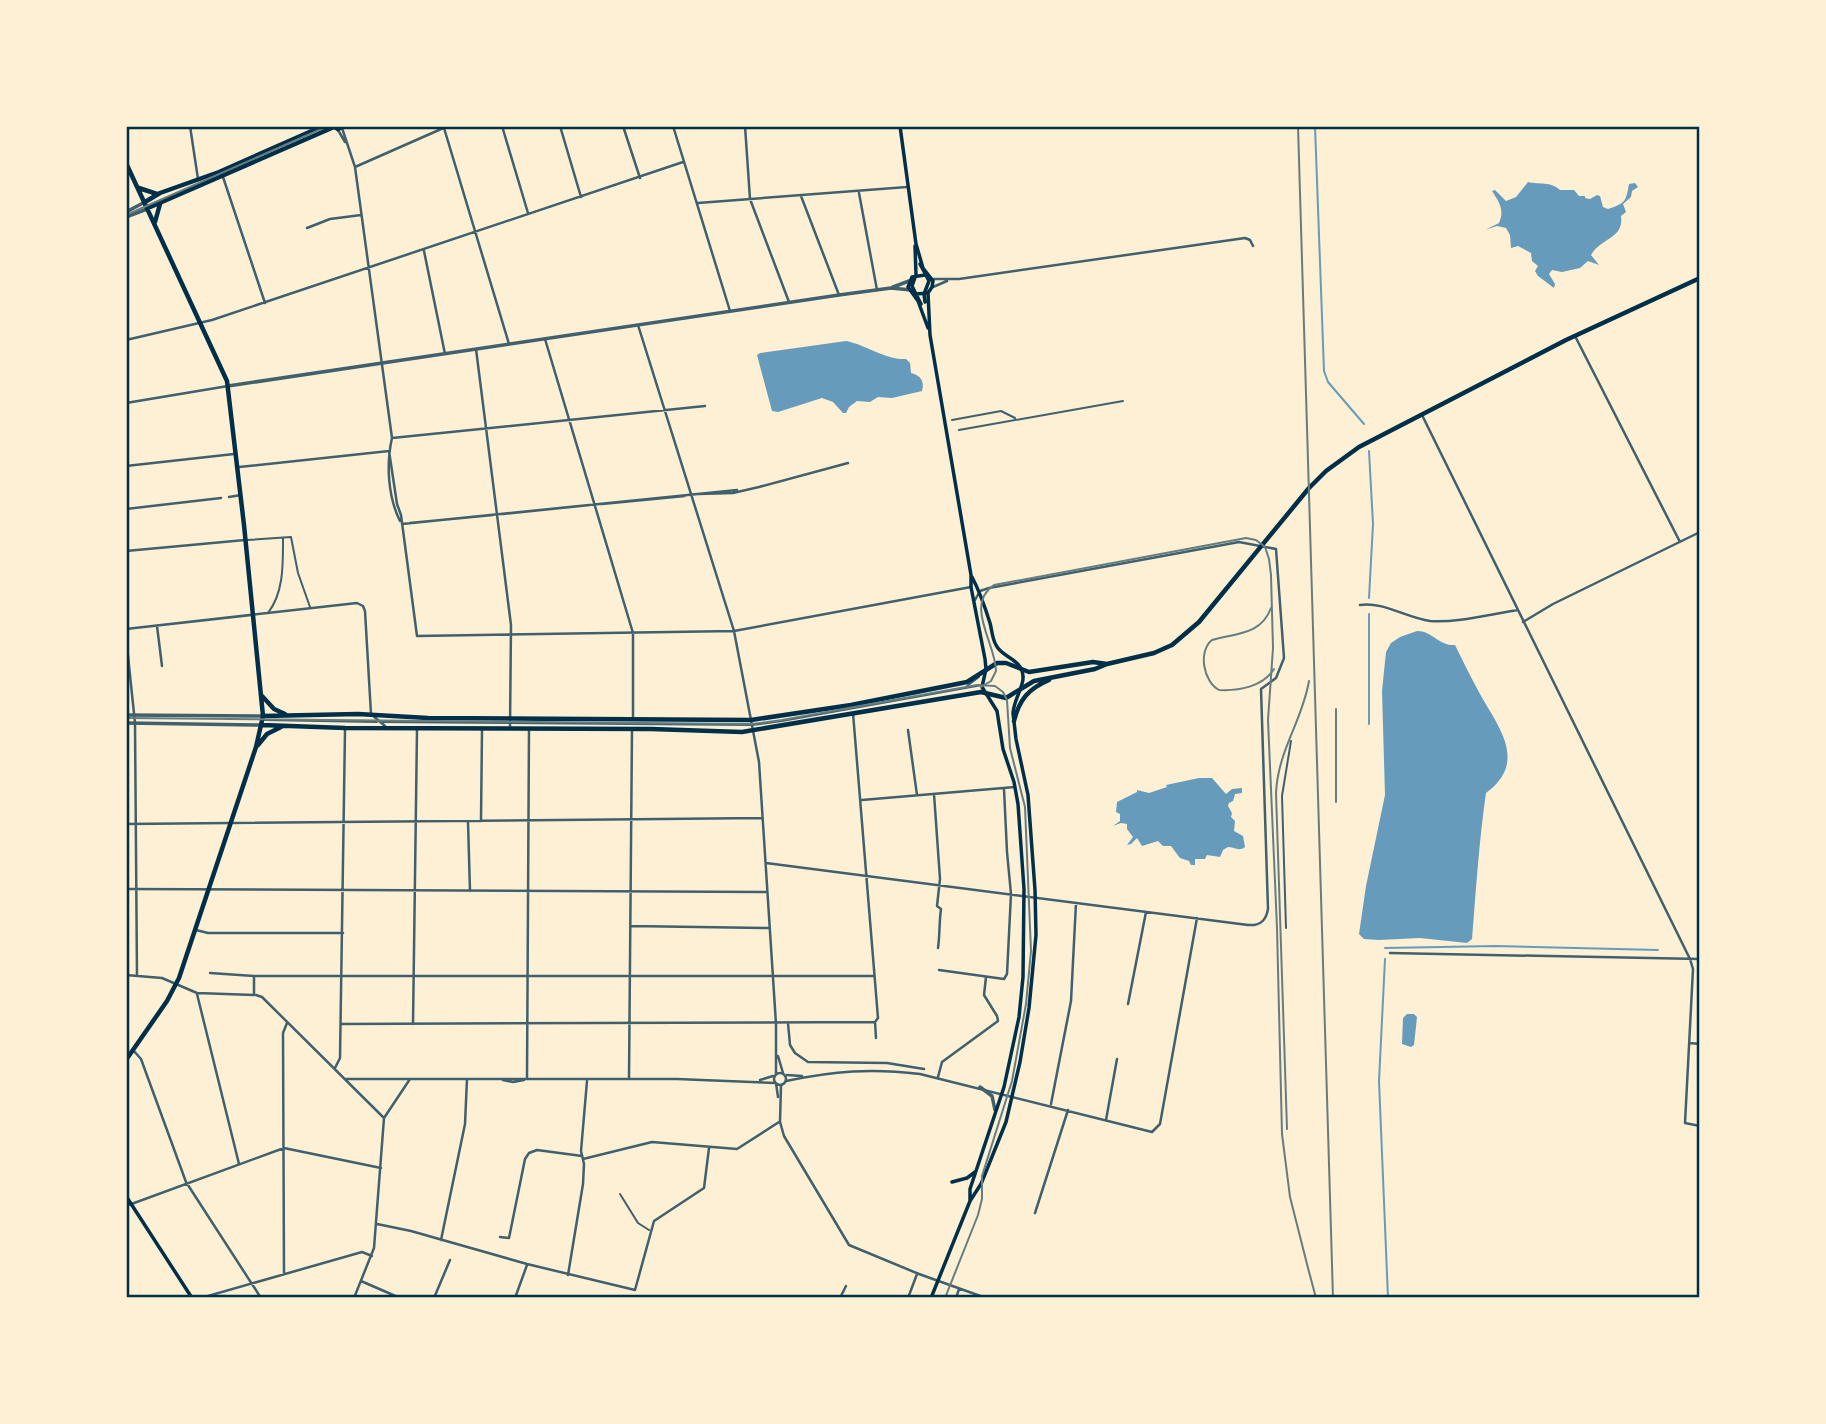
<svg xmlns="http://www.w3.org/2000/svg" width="1826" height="1424" font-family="Lato,sans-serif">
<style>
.water{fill:#669bbc}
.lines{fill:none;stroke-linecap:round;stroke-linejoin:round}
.stream{stroke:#669bbc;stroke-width:2}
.service{stroke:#3f606c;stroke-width:2}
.minor{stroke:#3f606c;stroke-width:2.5}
.tertiary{stroke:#3f606c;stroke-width:3.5}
.secondary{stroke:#003049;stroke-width:3.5}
.primary{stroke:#003049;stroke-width:4.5}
.tram{stroke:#657d81;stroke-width:2}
.rail{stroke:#657d81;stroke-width:2}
.neatline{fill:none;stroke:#003049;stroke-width:2.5}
</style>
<rect width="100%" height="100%" fill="#fdf0d5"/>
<path class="water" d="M1528 182C1539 185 1551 181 1560 190H1574L1579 196H1585V198L1590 199 1597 195 1600 196 1603 207 1608 209C1626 203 1626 201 1629 184L1635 183 1638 187 1632 191 1631 197 1623 204 1626 212 1621 216C1624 239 1602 237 1591 255L1599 265 1588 261 1580 268 1562 272 1552 270 1549 274 1555 284 1554 288 1538 276 1535 271 1538 266 1532 261 1531 253 1518 246 1511 248 1510 235 1506 228 1497 226 1485 230 1499 223C1505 210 1499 202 1492 191L1495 190 1506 201 1516 197Z
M846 341C867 345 885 360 906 359L910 363 911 373C920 375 925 381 922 391L892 398 878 397 870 402 857 401 849 407 846 413H843L833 402 822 398 778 412 772 411 757 355 760 353Z
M1417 631C1433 631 1438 646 1455 645 1463 661 1471 678 1480 694 1499 728 1528 762 1486 793 1479 841 1476 890 1472 939L1467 943 1420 938 1379 940 1364 939 1359 934 1366 886 1385 795 1382 691 1386 652 1391 643 1400 637Z
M1199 778H1212L1226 794 1232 789 1242 788V793L1235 794 1233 801 1229 803 1228 806 1232 813 1231 817 1235 821 1234 831 1243 836 1245 847C1239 852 1234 847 1228 847L1223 850 1220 857 1207 855 1205 859H1195V865H1191L1189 861 1180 858 1171 846H1163L1158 841 1142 846 1137 838 1131 844 1127 845 1133 837 1127 829V824L1121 823 1113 826 1120 821V814L1116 812 1117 802 1137 792V790L1149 793 1167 787 1166 785Z
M1407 1014H1414L1417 1017 1414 1045 1411 1047 1402 1044 1403 1018Z"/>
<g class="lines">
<path class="stream" d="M1315 126 1324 371 1328 382 1364 424
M1369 451 1373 524 1369 598
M1369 614V724
M1385 948 1496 946 1658 950
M1385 959 1379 1081 1388 1298"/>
<path class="service" d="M952 420 1001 411 1015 418
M959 430 1123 401
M247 540 291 537 298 573 310 607
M268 613C284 592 283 564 283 538
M967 686 979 677
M264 720 377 722
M383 722 752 725 782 721 982 685
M1286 928 1282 796 1291 741
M620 1194 638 1223 649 1230"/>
<path class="minor" d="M190 126 198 179
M502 126 528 213
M560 126 581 197
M623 126 640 178
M673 126 730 311
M745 126 750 199 789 302
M342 128 355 167 392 438C386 464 388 497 400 521
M444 128 509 344
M338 130 345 142
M355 167 448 126
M223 177 265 303
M859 193 877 290
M801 196 839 295
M698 203 907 187
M307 228 330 219 361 215
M424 251 445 354
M931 279H959L1245 238 1250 240 1253 246
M933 287 947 281
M638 325 734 631 759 762 776 1024V1074
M1575 336 1680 542
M545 339 633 633V718
M126 340 212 320 683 162
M476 349 511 625 510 728
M126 403 228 386
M1422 415 1690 959 1693 969 1685 1123 1700 1126
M392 438 705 406
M389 451 397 504 401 515 417 636 734 631 971 587
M126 466 234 454
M239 467 389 451
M699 494 733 493 759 487 848 463
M229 497 241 495
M602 504 685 496
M126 509 221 498
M503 514 590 505
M410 523 493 515
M402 524 737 490
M126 551 245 540
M1360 605C1382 601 1407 618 1430 621 1458 623 1490 614 1518 610
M1523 622 1553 604 1700 532
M157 626 162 666
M126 629 357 603 363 606 365 611 371 714 385 726
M126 637 135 723 137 976
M853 713 878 1018 875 1022 876 1038
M908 730 917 795
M934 794 940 879 937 906 941 909C939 923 940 934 938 948
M862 800 1015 787
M481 821 482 730
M468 822 470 891
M126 824 762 818
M766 863 1248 925C1260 926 1266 921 1268 909L1261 689 1276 678 1284 658 1276 549 1239 542 989 588 980 591 975 600
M126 889 767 892
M631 926 770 928
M196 930 208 933H343
M1390 953 1700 959
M939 970 1004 979 1007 974 1011 894 1007 852 1004 789
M126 975 162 978 197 993 254 995V976L210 973
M254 976H874
M197 994 239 1164
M256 995 262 997 384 1118
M1128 1004 1146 912
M788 1023 790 1045 795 1053 808 1062 887 1063 924 1069
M341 1024 875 1022
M413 1024 417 730
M1690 1043 1700 1044
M133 1050 141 1059 186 1182 261 1298
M778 1056 783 1073
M335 1068 340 1058 345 730
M774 1079a6 6 0 1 1 12 0a6 6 0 1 1-12 0Z
M787 1075 802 1076
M938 1077 942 1062 998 1021 997 1016 984 995 986 977
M527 1078 529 728
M346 1079H677L775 1083
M629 1079 632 729
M503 1080 513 1082 524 1080
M760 1080 773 1076
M786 1081C834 1071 871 1068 920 1074L1152 1132 1160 1124 1197 918
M776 1083 778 1097
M781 1085 780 1122 784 1136 849 1245 919 1274 986 1298
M1051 1104 1071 1001 1076 903
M1106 1120 1117 1059
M583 1159 652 1142 737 1149 779 1122
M126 1206 284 1148 381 1168
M1035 1213 1068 1110
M377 1224 411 1231 527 1264 635 1290 654 1221 704 1188 709 1148
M500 1237 509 1238 525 1159 529 1153 537 1150 582 1156
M441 1240 465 1124 467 1079
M284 1274 283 1033 287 1023
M568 1275 583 1184 584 1164 581 1151 587 1081
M361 1281 400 1298
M201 1298 362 1252 372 1256
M354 1298 374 1248 384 1118 410 1079
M434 1298 450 1260
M515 1298 527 1265
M840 1298 846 1286
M908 1298 917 1274
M956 1298 959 1289
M1699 1298 1700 1282"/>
<path class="tertiary" d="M126 212 145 202
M126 217 147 209
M893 287 909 281
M228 386 839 295 891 288 911 290
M126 715 263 716
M126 723 260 725
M980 1087 992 1096 995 1110"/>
<path class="secondary" d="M900 126 916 244 923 268 933 281 932 287 928 293 916 294
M915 246 916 275 912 286 921 304
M920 264 929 281 924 294 925 302
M925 275 912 277 908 287 918 301 928 328
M928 293 930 335 971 575V587L985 659 986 669 982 687 997 711 1003 749 1014 782 1018 804 1024 889 1023 977 1019 1017 1004 1087 970 1189V1201
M952 1182 967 1178 975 1172
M126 1196 192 1298
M931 1298 970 1201 981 1184 1006 1122 1020 1062 1029 1008 1036 935 1035 890 1028 795 1016 739 1013 713C1014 699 1024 686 1023 677 1023 659 1002 658 996 645 992 638 992 630 990 623 985 607 980 592 972 577"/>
<path class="primary" d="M333 126 338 129 344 126
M126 163 227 381 244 525 263 716 256 747 179 978 167 1001 126 1060
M139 188 157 194
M145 202 160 193 219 172 323 126
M148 208 334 127
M155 222 160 204
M262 696 274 709 285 714
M263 716 358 714 428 718 751 720 851 705 967 682 997 663H1006L1029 672 1093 662 1107 664
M1014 721C1019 700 1028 689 1049 680
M262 725 345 728 651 729 742 732 981 692 1006 698 1034 681 1095 669 1107 664 1154 653 1172 645 1199 622 1309 488 1326 471 1359 447 1566 340 1700 278
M258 745 267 734 281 727"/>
<path class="tram" d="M126 215 328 126
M1271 608C1261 635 1236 633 1212 640 1198 651 1203 681 1219 690 1238 691 1263 687 1274 669
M981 687 991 681 996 671C996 644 964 605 994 585L1246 538 1256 540 1265 547 1269 559 1271 575 1273 648 1268 720 1277 928 1282 1134 1290 1197 1308 1268
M126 718 752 724 782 720 977 685 995 686 1003 692 1007 700 1010 748 1025 807 1031 951 1026 1004 1012 1081 982 1176V1199L978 1215 945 1298"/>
<path class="rail" d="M1298 126 1333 1298
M1336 709V802
M1287 1129 1276 793C1278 750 1302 722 1309 681
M1308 1268 1316 1298"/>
</g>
<rect width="1826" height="1424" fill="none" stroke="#fdf0d5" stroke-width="256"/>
<rect x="128" y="128" width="1570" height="1168" class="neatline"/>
</svg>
